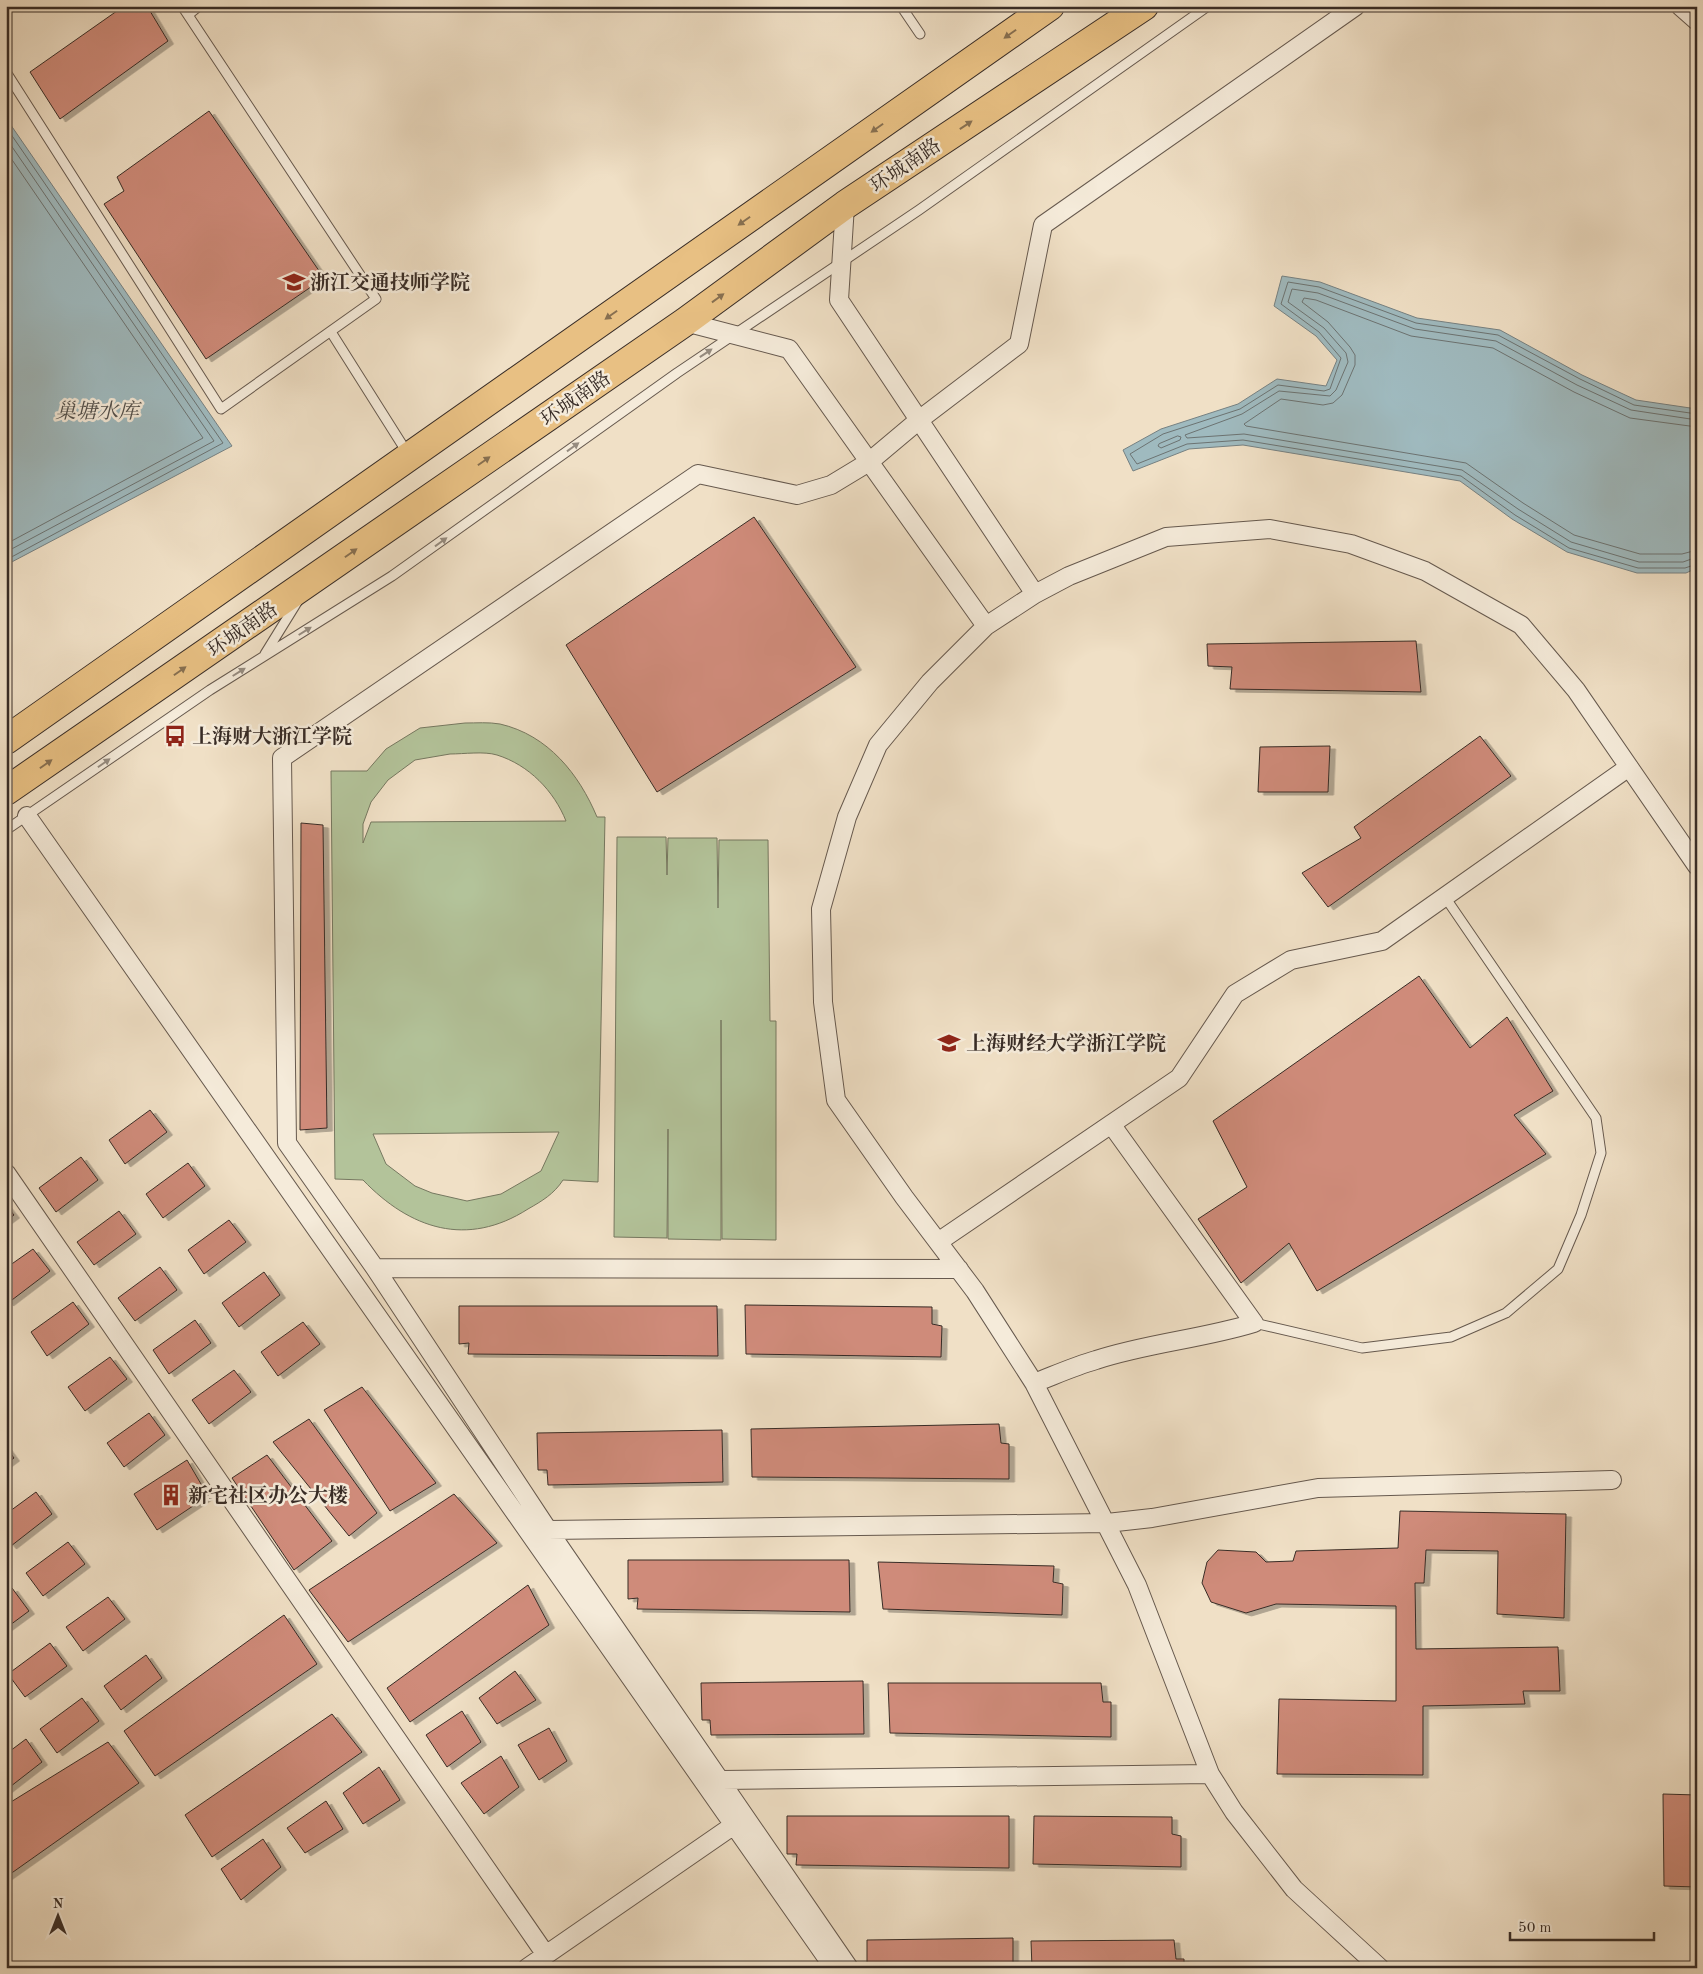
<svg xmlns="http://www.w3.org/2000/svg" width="1703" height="1974" font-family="'Old Standard TT','Noto Serif SC',serif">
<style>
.green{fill:#b3c39a;stroke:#767860;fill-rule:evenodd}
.water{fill:#9fbabf;stroke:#768182}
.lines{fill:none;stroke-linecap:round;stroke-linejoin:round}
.shore{stroke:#6c7372;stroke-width:1}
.building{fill:#cf8b7a;stroke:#382c26;filter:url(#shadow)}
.service-casing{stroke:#66594e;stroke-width:11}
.minor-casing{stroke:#66594e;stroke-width:20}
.primary-casing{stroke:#382c26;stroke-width:30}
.service{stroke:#f5ebda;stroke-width:9}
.minor{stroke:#f5ebda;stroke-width:18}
.primary{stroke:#e8c083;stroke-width:28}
.oneway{fill:#876f50}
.oneway2{fill:#968c80}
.labels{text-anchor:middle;stroke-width:5;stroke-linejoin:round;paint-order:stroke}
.street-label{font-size:20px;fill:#382c26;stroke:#f5ebda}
.poi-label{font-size:20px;font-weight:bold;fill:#382c26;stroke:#f5ebda;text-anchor:start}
.water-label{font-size:21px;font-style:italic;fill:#52504c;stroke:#f5ebda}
</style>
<defs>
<filter id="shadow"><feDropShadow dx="5.5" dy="3" stdDeviation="0" flood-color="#0004"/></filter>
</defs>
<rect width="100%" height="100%" fill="#f0e0c6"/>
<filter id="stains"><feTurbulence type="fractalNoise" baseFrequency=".004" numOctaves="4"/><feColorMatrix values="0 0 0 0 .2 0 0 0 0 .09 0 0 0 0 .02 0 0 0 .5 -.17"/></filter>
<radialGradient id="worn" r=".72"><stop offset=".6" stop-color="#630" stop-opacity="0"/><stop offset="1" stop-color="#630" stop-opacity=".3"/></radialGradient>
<path class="green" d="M465 723C476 723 489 722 500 724 548 735 579 774 597 817H605L598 1182 563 1180C554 1194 542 1201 528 1209 467 1248 410 1229 363 1180L335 1179 331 771H367L386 749 420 728ZM450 754C464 754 484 751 497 755 529 765 554 791 566 821L371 822 363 843V824L371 802 388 780 415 760ZM559 1132 541 1171 501 1194 467 1201 432 1193 415 1186 386 1164 373 1134Z
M617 837H666L667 875 668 838H717L718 908 719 840H768L770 1021H776V1240L722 1239 721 1020V1240L668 1239V1129L667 1238 614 1237Z"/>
<path class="water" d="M6 118 232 446 6 565Z
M1282 276 1320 282 1417 318 1500 330 1582 375 1636 400 1697 409V568L1686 573H1637L1567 552 1512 519 1460 481 1243 445 1189 449 1133 471 1123 450 1161 429 1238 404 1277 379 1326 386 1337 360 1316 336 1274 306Z"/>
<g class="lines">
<path class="shore" d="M6 127 223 443 6 560
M6 138 214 441 6 552
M6 151 203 438 6 544
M1697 414 1634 405 1580 379 1498 335 1416 323 1319 287 1288 282 1281 304 1319 332 1341 358 1330 389 1324 391 1278 385 1240 409 1163 434 1130 454 1137 464 1187 444 1243 440 1461 476 1515 515 1569 548 1638 568H1685L1697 564
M1697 420 1631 410 1577 385 1496 341 1415 329 1318 293 1292 289 1288 302 1324 328 1346 353 1348 362 1336 390 1330 396 1279 391 1242 414 1185 435 1187 438 1244 434 1462 470 1518 509 1571 542 1639 562H1683L1697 557
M1697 427 1630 418 1574 392 1493 348 1411 336 1316 300 1304 298 1302 302 1328 322 1350 347 1355 355V365L1342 395 1333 403 1323 405 1281 399 1244 424 1246 426 1466 463 1523 503 1574 535 1640 554H1682L1697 550
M1178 436 1181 437 1180 440 1161 448 1158 446 1159 444Z"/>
</g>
<path class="building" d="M124 6H147L168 41 60 119 30 72Z
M209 111 324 278 206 359 104 204 124 191 117 177Z
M754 517 856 667 657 792 566 645Z
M1416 641 1421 692 1230 689 1232 667 1208 666 1207 644Z
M1480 736 1511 776 1328 907 1302 873 1361 838 1354 827Z
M1330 746 1328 792H1258L1260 747Z
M301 823 323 825 327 1128 300 1130Z
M1419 976 1470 1048 1507 1017 1553 1091 1514 1115 1546 1154 1317 1291 1289 1243 1241 1283 1198 1219 1247 1187 1213 1121Z
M150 1110 167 1132 125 1164 109 1140Z
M81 1157 98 1180 56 1212 39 1188Z
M188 1163 205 1186 163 1218 146 1194Z
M6 1205 14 1215 6 1221Z
M119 1211 136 1234 94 1265 77 1242Z
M229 1220 246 1242 204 1274 188 1250Z
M33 1249 50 1271 8 1303 6 1300V1268Z
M160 1267 177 1290 135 1321 118 1298Z
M264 1272 280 1295 239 1327 222 1303Z
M73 1302 89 1324 47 1356 31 1332Z
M745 1305 932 1307V1324L942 1326 941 1357 746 1354Z
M459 1306H717L718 1356 468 1354 469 1343 459 1344Z
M195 1320 211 1343 169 1374 153 1350Z
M303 1322 320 1344 278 1376 261 1352Z
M110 1357 127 1379 85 1411 68 1387Z
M234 1370 251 1392 209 1424 192 1400Z
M362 1387 436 1483 390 1511 324 1410Z
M149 1413 165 1435 124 1467 107 1443Z
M309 1419 377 1513 349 1536 273 1442Z
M999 1424 1001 1443 1009 1444V1479L752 1477 751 1429Z
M722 1430 723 1482 548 1485 547 1470H538L537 1433Z
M6 1447 14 1458 6 1464Z
M267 1455 332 1541 294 1570 232 1478Z
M187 1460 208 1496 157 1530 134 1494Z
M36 1492 52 1514 11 1546 6 1540V1514Z
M454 1494 497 1543 348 1642 309 1590Z
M1400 1511 1566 1514 1564 1618 1497 1614 1498 1551 1426 1550 1424 1583H1415L1416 1649 1558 1647 1560 1691H1523L1525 1704 1423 1706V1775L1277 1774 1279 1699 1396 1701V1606L1276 1604 1246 1613 1211 1602 1202 1583 1207 1562 1218 1550 1256 1552 1266 1562 1293 1561 1296 1551 1398 1548Z
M68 1542 85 1564 43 1596 26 1573Z
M628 1560H849L850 1612 637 1609 638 1598 628 1599Z
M878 1562 1054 1566 1053 1582 1063 1584 1062 1615 883 1609Z
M528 1585 549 1625 410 1722 387 1688Z
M12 1588 29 1611 6 1628V1592Z
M108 1597 125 1619 83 1651 66 1627Z
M284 1615 317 1664 155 1776 124 1731Z
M50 1643 67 1666 25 1697 8 1674Z
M146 1655 162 1678 121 1710 104 1686Z
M515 1671 536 1700 497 1724 479 1698Z
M863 1681 864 1734 711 1735 710 1720H702L701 1683Z
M888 1683H1101L1103 1702H1111V1737L890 1733Z
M82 1698 99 1721 57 1753 40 1729Z
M462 1711 481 1742 447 1767 426 1735Z
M332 1714 362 1752 212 1857 185 1815Z
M549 1728 567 1761 539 1780 518 1745Z
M26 1739 42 1762 6 1790V1754Z
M108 1742 139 1783 6 1877V1805Z
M501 1756 519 1787 484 1814 461 1783Z
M379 1767 400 1800 363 1824 343 1793Z
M1663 1794 1697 1795V1887L1664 1886Z
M326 1801 343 1829 305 1853 287 1828Z
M787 1816H1009V1868L796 1865 797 1854H787Z
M1034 1816 1172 1817V1834L1181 1836V1867L1033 1864Z
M263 1839 281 1867 241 1900 221 1869Z
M1013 1938V1968H867V1940Z
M1174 1940 1176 1959H1184V1968H1032L1031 1941Z"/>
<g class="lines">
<g class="service-casing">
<path id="service" d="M901 6 920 34
M188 15 199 6
M6 72 221 409 376 299 182 6
M331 332 408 454
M265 654 299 599
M6 830 210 690 392 576 677 373 919 210 1208 6
M1254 1323 1362 1348 1451 1337 1506 1313 1558 1269 1581 1215 1601 1153 1596 1118 1445 897"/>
</g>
<g class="minor-casing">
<path id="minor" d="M1680 6 1697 21
M845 205 839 300 1035 594
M685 322 789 349 986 626
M27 816 834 1968
M6 1173 546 1955
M938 1242 1179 1078 1235 994 1291 960 1382 941 1629 767
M375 1268 959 1269
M1034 1383C1055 1375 1075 1366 1096 1360 1148 1343 1202 1339 1254 1323L1111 1124
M548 1530 1107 1523 1152 1518 1318 1488 1612 1480
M722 1780 1210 1774
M527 1968 734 1825
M849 1968 548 1530 375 1268 287 1143 282 758 698 474 797 495 831 485 869 462 919 420 1019 344 1043 225 1356 6
M1380 1968 1294 1889 1234 1812 1210 1774 1137 1585 1034 1383 975 1291 904 1197 836 1100 823 1002 821 909 847 817 878 745 930 682 986 626 1035 594 1069 576 1166 537 1270 529 1351 544 1425 571 1521 625 1576 690 1697 866"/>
</g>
<g class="primary-casing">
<path id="primary" d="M6 740 1050 6
M6 791 685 322 845 205 1144 6"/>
</g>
<use href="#service" class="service"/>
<use href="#minor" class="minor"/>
<use href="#primary" class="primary"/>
</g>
<defs><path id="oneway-solid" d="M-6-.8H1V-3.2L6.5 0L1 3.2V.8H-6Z" transform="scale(1.25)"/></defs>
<g class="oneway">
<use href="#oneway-solid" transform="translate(1010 34) rotate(145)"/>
<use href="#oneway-solid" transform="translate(966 125) rotate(-34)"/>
<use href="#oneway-solid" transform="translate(877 128) rotate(145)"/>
<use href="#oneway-solid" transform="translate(744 221) rotate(145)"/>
<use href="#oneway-solid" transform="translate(718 298) rotate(-36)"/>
<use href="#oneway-solid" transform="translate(611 315) rotate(145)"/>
<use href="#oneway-solid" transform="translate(484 461) rotate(-35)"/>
<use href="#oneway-solid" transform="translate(351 553) rotate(-35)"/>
<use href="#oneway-solid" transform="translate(180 671) rotate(-35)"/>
<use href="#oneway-solid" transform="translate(46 764) rotate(-35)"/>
</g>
<g class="oneway2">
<use href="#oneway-solid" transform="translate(706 353) rotate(-34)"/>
<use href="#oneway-solid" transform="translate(573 447) rotate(-36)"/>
<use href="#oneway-solid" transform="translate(441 542) rotate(-36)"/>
<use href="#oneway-solid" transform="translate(305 631) rotate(-32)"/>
<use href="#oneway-solid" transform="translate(239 672) rotate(-32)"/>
<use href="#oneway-solid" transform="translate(104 763) rotate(-35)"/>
</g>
<defs>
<g id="school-bare" transform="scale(1.725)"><path d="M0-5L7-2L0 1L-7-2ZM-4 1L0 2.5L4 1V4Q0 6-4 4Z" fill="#8f2418" stroke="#f5ebda" stroke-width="2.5" paint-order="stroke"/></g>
<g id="bus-bare" transform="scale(1.725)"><path d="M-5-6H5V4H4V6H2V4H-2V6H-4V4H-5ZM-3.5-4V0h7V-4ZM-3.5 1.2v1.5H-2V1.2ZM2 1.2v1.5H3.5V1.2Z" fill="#8f2418" stroke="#f5ebda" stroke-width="2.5" paint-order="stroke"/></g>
<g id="university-bare" transform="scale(1.725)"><path d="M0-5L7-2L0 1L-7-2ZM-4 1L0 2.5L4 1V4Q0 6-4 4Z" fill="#8f2418" stroke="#f5ebda" stroke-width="2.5" paint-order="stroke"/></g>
<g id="building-bare" transform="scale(1.725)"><path d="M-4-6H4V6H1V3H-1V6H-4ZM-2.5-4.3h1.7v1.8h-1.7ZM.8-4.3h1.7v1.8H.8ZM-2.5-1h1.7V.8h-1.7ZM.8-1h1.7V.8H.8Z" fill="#8f2418" stroke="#f5ebda" stroke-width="2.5" paint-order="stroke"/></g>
</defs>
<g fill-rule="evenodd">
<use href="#school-bare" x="294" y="282"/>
<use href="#bus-bare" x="175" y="736"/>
<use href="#university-bare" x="949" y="1043"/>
<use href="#building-bare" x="171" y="1495"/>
</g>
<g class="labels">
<g class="street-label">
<text transform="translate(905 165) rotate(-34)" y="7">环城南路</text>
<text transform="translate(575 398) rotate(-35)" y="7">环城南路</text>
<text transform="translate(242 629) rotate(-35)" y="7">环城南路</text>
</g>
<g class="poi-label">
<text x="310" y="289">浙江交通技师学院</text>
<text x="192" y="743">上海财大浙江学院</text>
<text x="966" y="1050">上海财经大学浙江学院</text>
<text x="188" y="1502">新宅社区办公大楼</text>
</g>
<g class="water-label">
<text x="97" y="418">巢塘水库</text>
</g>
</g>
<rect width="1703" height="1974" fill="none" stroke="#f0e0c6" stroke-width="25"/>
<rect x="8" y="8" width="1688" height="1959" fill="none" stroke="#382c26" stroke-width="2.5"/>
<rect x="12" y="12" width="1678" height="1949" fill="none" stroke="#382c26"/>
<g transform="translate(58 1916)" stroke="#f5ebda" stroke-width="4" paint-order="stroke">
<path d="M0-4L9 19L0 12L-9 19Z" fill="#382c26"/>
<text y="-8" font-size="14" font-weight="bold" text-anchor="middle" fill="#382c26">N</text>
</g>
<path d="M1510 1932v8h144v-8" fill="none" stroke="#382c26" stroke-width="2.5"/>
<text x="1518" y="1932" font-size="15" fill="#382c26" stroke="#f5ebda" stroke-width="4" paint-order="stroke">50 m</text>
<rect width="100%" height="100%" filter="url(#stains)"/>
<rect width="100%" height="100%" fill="url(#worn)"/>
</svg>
